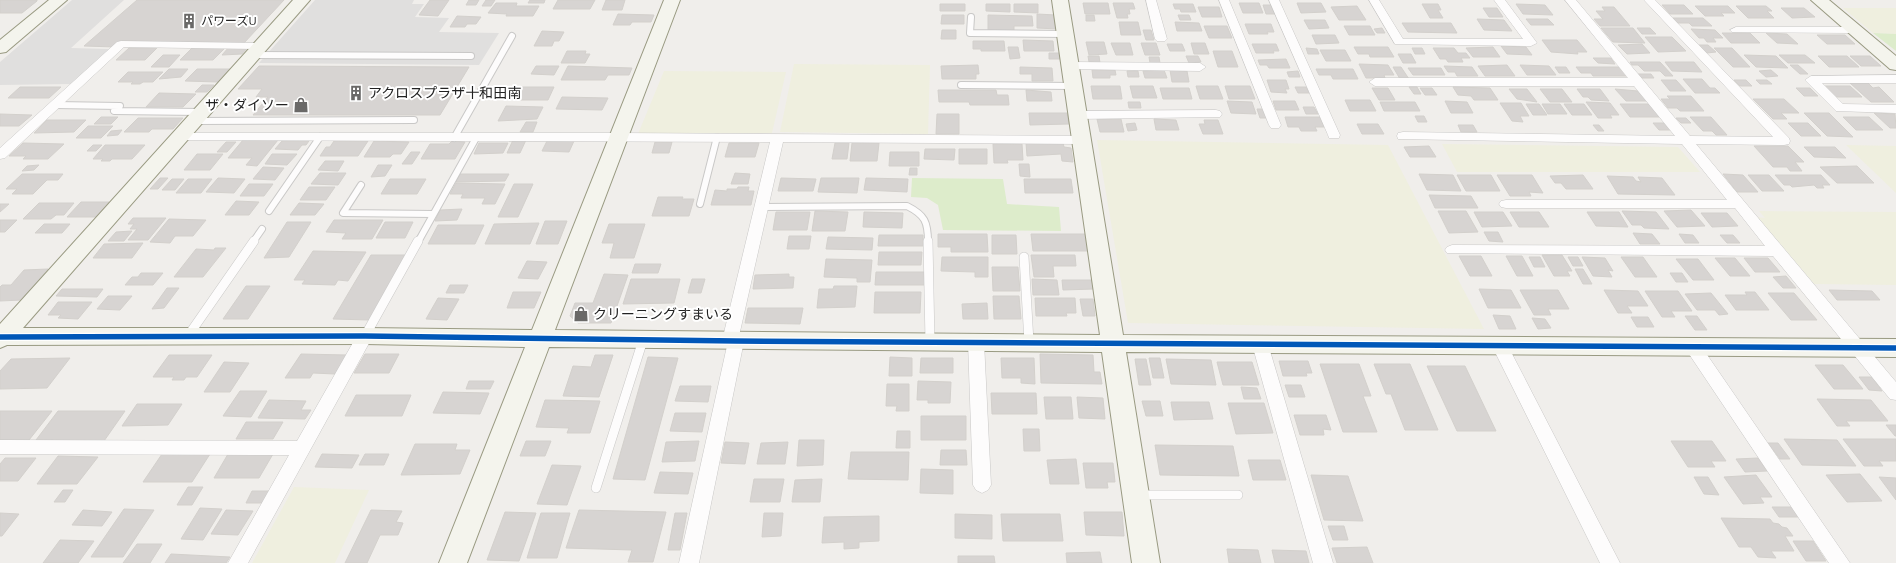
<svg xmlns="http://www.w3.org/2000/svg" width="1896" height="563" font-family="Ubuntu,'Noto Sans JP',sans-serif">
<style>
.farmland{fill:#efefdf}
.grass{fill:#ddeccb}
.parking{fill:#e0dfde}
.building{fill:#d7d4d2;stroke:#d3d0cc}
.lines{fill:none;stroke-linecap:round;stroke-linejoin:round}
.lane-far1-casing{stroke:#c9c8c7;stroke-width:8}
.lane-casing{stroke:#c9c8c7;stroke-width:10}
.street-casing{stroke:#c9c8c7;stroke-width:1}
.secondary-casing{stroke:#999a82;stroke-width:2}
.lane-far1{stroke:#fdfcfc;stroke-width:6}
.lane{stroke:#fdfcfc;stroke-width:9}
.street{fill:#fdfcfc;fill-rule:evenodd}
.secondary{fill:#f4f4ed;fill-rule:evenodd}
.cycleway-casing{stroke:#fff;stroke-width:8}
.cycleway{stroke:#0057b8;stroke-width:5.5}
.labels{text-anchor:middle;stroke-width:4;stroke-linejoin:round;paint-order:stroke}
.far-poi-label{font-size:12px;fill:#222;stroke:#fff;text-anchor:start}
.poi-label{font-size:14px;fill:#222;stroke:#fff;text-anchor:start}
</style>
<rect width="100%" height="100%" fill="#f0eeeb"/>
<path class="farmland" d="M1843 8H1896V34L1873 33Z
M794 64 930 65 928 134 780 132Z
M664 71 786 72 772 133 638 134Z
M1097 140 1388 145 1484 329 1128 323Z
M1442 144 1678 147 1700 172H1457Z
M1846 145 1896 146V193Z
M1759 211 1896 212V285L1814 284 1757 217 1765 218Z
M294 487 369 490 335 563H252Z"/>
<path class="grass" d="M1873 33 1896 34V51Z
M912 178 1003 179 1007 204 1059 207 1061 231 943 230 938 205 927 198 911 197Z"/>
<path class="parking" d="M72 0H124L71 48 109 49 71 84 0 85V62Z
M315 0H414L412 4H424L415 17 449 18 439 32 499 33 479 65 259 63Z"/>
<path class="building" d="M0 0H37V1L22 13H0Z
M137 0H284L244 43 122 41 116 47 84 46Z
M430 0H449L438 16 419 15Z
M469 0H479L476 5H466Z
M486 0H495L491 6H482Z
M530 0H545L544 3H528Z
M558 0H595L590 9H553Z
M606 0H625L622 10H602Z
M496 3H517L516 6H539L533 16H506L507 14 488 13Z
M1083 3H1108L1110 14H1085Z
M1113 3H1133L1135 9H1129L1130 14H1127L1128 18H1117Z
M1239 3H1259L1263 13H1243Z
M1297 3H1321L1326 12 1301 13Z
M940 4H965V11H940Z
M986 4H1010V12L986 11Z
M1014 4H1038V13L1014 12Z
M1173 4H1193L1196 12H1181L1180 9H1175Z
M1422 4H1438L1441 10H1438L1443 18H1430Z
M1516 4 1545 5 1553 15 1523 14Z
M1263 5H1271L1275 14H1266Z
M1662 5H1684L1693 14H1670Z
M1357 6 1366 20H1339L1331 7Z
M1695 6H1728L1735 13H1721L1724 16H1705Z
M1736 6H1766L1772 11H1767L1774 18H1748Z
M1198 7H1219L1222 17H1202Z
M1602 7H1614L1630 26H1600L1594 19H1603L1596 11H1605Z
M1483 8H1497L1503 17H1489Z
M1781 8H1804L1815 17 1792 18Z
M618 14 654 15 651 22H632L630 25H613Z
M1037 14 1056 15 1058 29 1037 28Z
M942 15H964V24H941Z
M988 15 1032 16 1033 26H1014V31L988 30Z
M1086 15H1094L1095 21H1086Z
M1178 15H1189L1191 20H1180Z
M457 16 481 17 476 24H467L465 27H450Z
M1673 18H1703L1712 26H1692L1689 23H1677Z
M1477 19 1504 20 1512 31 1484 30Z
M1526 19H1548L1554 25H1531Z
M1304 20H1325L1329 28 1309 29Z
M1119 22H1138L1141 35H1121Z
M1175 22 1199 23 1202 31H1177Z
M1402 23H1451L1457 33 1408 32Z
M1245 24H1271L1274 32H1267L1268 34H1249Z
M1204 26H1227L1232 38H1209Z
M1344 26H1370L1375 35H1349Z
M1382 28 1385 33H1377L1374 29Z
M1601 28H1633L1645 43 1613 42Z
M1637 28H1650L1656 34H1642Z
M1691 29 1715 30 1723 38H1713L1716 42H1707L1704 38H1699Z
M942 30H956V39H941Z
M1143 30H1151L1154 40H1146Z
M542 31 564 32 559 41H554L552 46H534Z
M1722 33H1750L1760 43H1731Z
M1766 33 1787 34 1798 44 1777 43Z
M1312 35H1335L1339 43 1316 44Z
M1817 35H1845L1855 44H1827Z
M1645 37H1672L1686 51 1658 52Z
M1023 40 1053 41 1054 51H1024Z
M1542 40H1577L1587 52H1577L1578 54 1551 52Z
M973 41H1004L1005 51H981V49H973Z
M1086 42H1104L1107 54 1089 55Z
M1111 43H1130L1133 55H1116Z
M1141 43H1156L1160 55H1145Z
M1191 43H1205L1209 54H1194Z
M1167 44H1182L1185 51H1170Z
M1252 44H1276L1279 51H1273L1274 53H1256Z
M1642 44 1650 53 1627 54 1618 45Z
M1699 45H1708L1716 52 1707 53Z
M1501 46 1526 47 1532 55 1507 54Z
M229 47H248L242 54 222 55Z
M1008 47H1018L1020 58 1010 59Z
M1354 47H1388L1394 57H1370L1369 54H1358Z
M1493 47 1500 57H1473L1466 48Z
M129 48H157L145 60H116Z
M192 48H225L213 60H180Z
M1306 48 1317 49 1319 54H1308Z
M1412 48H1422L1425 54H1415Z
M1433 48H1454L1458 53H1466L1470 58H1461L1463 62H1448L1446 59H1440Z
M1714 48H1732L1750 67H1733Z
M1320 50H1345L1351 61H1326Z
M567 51H586L585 54H590L585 63H561Z
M1213 51H1232L1238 67H1218Z
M1049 53H1060V59H1049Z
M1398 54H1411L1416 63H1403Z
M163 55H180L169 67H151Z
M1744 55 1776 56 1788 68 1756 67Z
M1779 55H1805L1815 63H1788Z
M1088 56H1099L1100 63 1089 62Z
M1186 56H1198L1201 62 1189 63Z
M1818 56H1847L1859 67H1829Z
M1850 56H1870L1881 66H1861Z
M1149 57H1159L1160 63H1150Z
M1593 58H1611L1615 64 1598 63Z
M1286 59 1290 68H1269L1267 65H1260L1258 60Z
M1630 62H1660L1673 76H1665L1660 71H1644L1638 65H1632Z
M1665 62H1694L1702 72 1672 71Z
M1359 64 1388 65 1394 75H1384L1385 78H1366Z
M978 65 979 74H976V79H942L941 66Z
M1507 65 1515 76H1485L1478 66Z
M1520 65 1549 66 1556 75H1527Z
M1790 65H1798L1808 74H1800Z
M259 66 469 67 440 115H253L268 97H256L262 89H238Z
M536 66H559L554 75 531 74Z
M568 66 632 68 629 75H608L605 80H561Z
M1444 66 1472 67 1478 76H1457L1455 72H1448Z
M1020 67 1052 68 1053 81H1032V74H1020Z
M1393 67H1401L1409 79H1400Z
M1555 67H1566L1570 73H1559Z
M1576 67H1619L1627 76H1593L1591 73H1581Z
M1408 68H1441L1445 75H1413Z
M169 69H188L181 77 159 79Z
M197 69H230L218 82 185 81Z
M1316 69H1353L1358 79H1333L1331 75H1319Z
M1092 70H1115L1116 75H1110V78H1093Z
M1164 70 1167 78H1145L1143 71Z
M1170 70 1187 71 1189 82H1172Z
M1771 70 1778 76 1766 77 1759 71Z
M1127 71H1138L1139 77H1128Z
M1298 71 1300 77H1289L1287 72Z
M128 72H163L153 82H143L140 84H131L133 82H118Z
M1638 74H1651L1654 78H1642Z
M1683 79H1702L1710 88H1715L1720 93H1695Z
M1267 80H1286L1289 89H1285L1287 93 1271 92Z
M1661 80H1676L1686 91H1670Z
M1734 80H1746L1752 86H1740Z
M1756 80H1767L1772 84H1760Z
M1850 83H1868L1873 88 1879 87 1894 102H1871Z
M202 85H214L207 92H195Z
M1091 86H1120L1122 99H1093Z
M1130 86H1153L1157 98H1133Z
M1196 86H1218L1223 99H1200Z
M1225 86H1250L1255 99H1229Z
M1824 86H1850L1862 97H1836Z
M20 87H61L49 98H8Z
M509 87H554L548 100H514L517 95H506Z
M1295 87H1306L1309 93H1298Z
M1409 87H1417L1421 94H1414Z
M1453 87 1490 88 1498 100H1474L1471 96 1458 95Z
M1160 88H1189L1192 99H1163Z
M1372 88H1388L1395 100H1379Z
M1420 88H1432L1437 95H1425Z
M1796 88H1810L1818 96H1804Z
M1509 89H1527L1537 102 1517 99Z
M1540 89H1562L1572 102H1550Z
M1577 89H1600L1609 101 1591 100 1588 97H1583Z
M1615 89 1638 91 1647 101H1626Z
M938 90H996L997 95H1008L1009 105H970L969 102H939Z
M1026 90 1051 92 1052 101H1027Z
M159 93 196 94 183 107H146Z
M1667 96H1691L1704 111H1680L1677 108H1668L1661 99H1670Z
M562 97 608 98 602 110 556 109Z
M1753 99H1784L1799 113H1781L1787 119H1773Z
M1345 100H1370L1376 111H1350Z
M1227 101 1252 102 1256 114 1231 113Z
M1273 101H1295L1299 110H1276Z
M1445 101 1467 102 1473 113H1451Z
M1128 102H1140L1141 108H1129Z
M1380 102H1415L1420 111H1384Z
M1586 102 1610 103 1619 115H1610L1612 118H1598Z
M1500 103H1521L1529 116H1520L1523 122 1512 121Z
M1526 104H1539L1547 115H1533Z
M1542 104H1560L1567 114H1548Z
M1564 104H1584L1592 115H1572Z
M1620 104H1649L1659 117H1630Z
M506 106 543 107 537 119 498 121Z
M1303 107H1314L1318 114H1306Z
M1257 109H1263L1267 118H1260Z
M1029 113H1067L1069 124 1030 125Z
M1804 113H1829L1853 137 1827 136Z
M1874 113 1895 114 1896 128H1890Z
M0 114 32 115 19 126H0Z
M937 114H959V134H936Z
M1415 116H1424L1427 122H1418Z
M101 117H118L111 124H94Z
M1285 117H1320L1324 127H1315L1317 131H1301L1299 127H1288Z
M1690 117H1711L1727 135H1716L1712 131H1703Z
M1843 117H1869L1883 130H1856Z
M138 118H183L173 129H152L149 132H124Z
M1676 118H1686L1691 123H1681Z
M1097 119H1121L1124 132H1100Z
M1154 119 1176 120 1179 130H1156Z
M47 120H86L74 132 34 133Z
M1204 120H1218L1223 134H1203L1199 124H1205Z
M526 122H537L533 132H520Z
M1135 123 1137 130 1128 131 1126 124Z
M1653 123H1664L1670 130H1659Z
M1788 123H1808L1821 136H1801Z
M1357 124H1378L1384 134H1362Z
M1458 125H1473L1477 132H1461Z
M1593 125H1599L1604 131H1598Z
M88 126H113L101 138H76Z
M122 130 118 135 107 136 111 131Z
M243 140H278L257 166 246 165 252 158H228Z
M513 140H526L520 153H507Z
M282 141H309L306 145H302L298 150 275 149Z
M334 141H368L358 156H320L326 147H330Z
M374 141 409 142 401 154H393L390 157H364Z
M452 141 465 142 455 159H421L430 144H449Z
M547 141H574L569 152 542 151Z
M226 142H236L227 152H217Z
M655 142H672L669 153H652Z
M23 143 64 144 48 159H23L26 156H9Z
M479 143H508L503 153 474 154Z
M729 143H759L755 157H725Z
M835 143H849L847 159H832Z
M852 143H879L877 161H850Z
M1026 143H1063L1064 147 1071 148 1073 162 1062 161 1061 154 1027 156Z
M993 144H1022L1023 160H1007L1008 163H994Z
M93 145H102L96 151H87Z
M105 145H145L132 159H112L110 161H101L103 159H93Z
M1429 146 1436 157H1410L1404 147Z
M1754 146H1788L1804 162H1795L1802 171H1790L1787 167H1773Z
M1804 147H1835L1846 158 1814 157Z
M925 149H955L954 160 924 159Z
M959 149H987V164H959Z
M411 152H420L412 164H402Z
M890 152H919V166H889Z
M197 154H223L210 170H184Z
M272 154H297L287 165 265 164Z
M325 161H344L338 171 318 170Z
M1019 164H1029L1030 177 1020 176Z
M39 165 34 170 22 171 27 166Z
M378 165H392L385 176 371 177Z
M1857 166 1874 183H1837L1820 167Z
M263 167 284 168 275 180 253 179Z
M910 168H917V175H909Z
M320 173H346L338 185 311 184Z
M735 173 750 174 748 184H731Z
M22 174H63L58 180H47L33 194H12L17 189H6Z
M460 174H509L505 181 456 182Z
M1419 174 1453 175 1461 191 1427 190Z
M1723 174 1743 175 1758 192H1737Z
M1457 175H1491L1500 191H1466Z
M1497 175H1532L1543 193 1529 192 1531 196H1510Z
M1583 175 1593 189H1566L1561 183H1555L1550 176Z
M1748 175H1769L1784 191H1762Z
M1775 175H1821L1830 185H1822L1824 188H1817L1814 185 1792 187 1790 185H1784Z
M1607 176 1633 177 1636 181 1641 182 1638 177 1662 178 1675 195 1618 194Z
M160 178H168L158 189H150Z
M218 178 245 179 234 193 206 192Z
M781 178 816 179 813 191H778Z
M821 178H859L857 193 818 192Z
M866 178 908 179 907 192 864 190Z
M172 179H184L175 190H162Z
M188 179H212L201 193H176Z
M390 179H426L417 194H381Z
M1024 179H1071L1073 193H1025Z
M456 183 505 184 495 204H482L485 198H461L463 194H450Z
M249 184H273L264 196H240Z
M514 184H533L518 217H498Z
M309 187H335L326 200H300Z
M738 187H749L748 191H754L751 205H711L715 190 727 191V189H737Z
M1429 195 1471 196 1478 208H1435Z
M658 197H683L682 199H694L689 216H652Z
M236 201 259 202 249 215H225Z
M81 202H109L96 217H67Z
M39 203H74L64 215H56L51 219H23Z
M299 203 324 204 315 215H290Z
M0 204H9L0 212Z
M462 209 457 220 435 221 440 210Z
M1691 210 1705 226 1677 227 1664 211Z
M815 211 848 212 845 231H812Z
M1438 211H1466L1478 232 1449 233Z
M1622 211 1656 212 1669 229 1644 228 1641 225H1632Z
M776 212H810L807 230H773Z
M864 212 903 213 902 228 863 227Z
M1474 212H1503L1512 226 1482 227Z
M1510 212H1539L1549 227H1519Z
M1587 212H1619L1628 227 1596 226Z
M1701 213H1727L1738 226 1712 227Z
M133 218H166L148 240H128L137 229H130L134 224H128Z
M169 219 206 220 193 236H175L170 243 150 242Z
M0 220H17L5 232H0Z
M334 220H383L372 239H342L346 233 326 232Z
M545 221H567L558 244H536Z
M287 222H311L289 257 264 258Z
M385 222H413L405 238H376Z
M539 223 530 244H485L494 224Z
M44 224H70L62 233H35Z
M609 224H645L634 258H610L614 243H602Z
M438 225H484L475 244H428Z
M132 231 124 241H108L116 232Z
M1484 232H1498L1503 242 1489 241Z
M1633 233 1652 234 1660 244H1640Z
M938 234H987L988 252H951V247H938Z
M1031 234H1086L1089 251H1033Z
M1679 234 1693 235 1699 243H1685Z
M879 235H923V246H878Z
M992 235H1016L1017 254H992Z
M1720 235H1733L1740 243H1727Z
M789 236H811L809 249H787Z
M828 237 873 238 872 250 826 249Z
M143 243 132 258H93L104 244Z
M215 248H226L203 277H174L196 249 214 250Z
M313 251 366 252 348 281 338 280 335 285 302 284 305 280H294Z
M879 252H922L921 265H878Z
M371 255H406L370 320 333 319Z
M1031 255H1075L1076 266H1053L1054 277H1034Z
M1542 255H1562L1572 271H1567L1570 276H1554Z
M1459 256H1481L1492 276H1470Z
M1506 256H1522L1533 276H1517Z
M942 257H988V277H975V272L941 271Z
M1529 257H1540L1545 267H1534Z
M1568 257H1578L1583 266H1573Z
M1582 257 1605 258 1613 271 1608 270 1612 277 1593 276Z
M1621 257H1643L1657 277H1635Z
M1715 258H1735L1750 276H1730Z
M1744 258H1768L1780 272H1755Z
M826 259 872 260 870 282H857V278L824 277Z
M1676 259H1698L1714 280H1693Z
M527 261 547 262 538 279 518 278Z
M635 264H661L658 273H632Z
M992 267H1018L1020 291H993Z
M48 269 22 300 0 301V287L2 285H11L24 270Z
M1575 269H1583L1592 284H1583Z
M876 272H925V285H875Z
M141 273H163L153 285H125L132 277H138Z
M1670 273H1682L1688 282H1676Z
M604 274 628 275 611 323H578L570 316 575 303H593Z
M789 274V277H794L793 288 753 289 755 275Z
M1786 276 1796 288H1783L1773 277Z
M631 279H680L674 303 623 304Z
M692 279H705L701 293H688Z
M1032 279 1057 280 1059 295H1033Z
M1062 280H1092L1094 289 1063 290Z
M450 285H468L464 293H446Z
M246 286H270L248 319H223Z
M834 286H857L855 307 817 308 819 289H833Z
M167 288H179L164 308 152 309Z
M62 289H103L97 297 56 296Z
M1479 289 1511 290 1521 308H1488Z
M1520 290H1558L1569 309H1548L1551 315H1534Z
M1604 290 1638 291 1648 306H1627L1632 313H1618Z
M1829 290 1872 291 1880 300H1837Z
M1645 291H1678L1692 311H1671L1675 317H1662Z
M513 292H541L534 308H507Z
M875 292H921L920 313H874Z
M1745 292H1755L1769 310H1736L1725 295H1747Z
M1711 293 1728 314 1719 315 1715 310H1697L1685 294Z
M1768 293H1794L1817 320H1791Z
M108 296H132L120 310 97 309Z
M993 296H1019L1021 319H994Z
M438 298 459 299 447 320 426 319Z
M1035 298H1075L1076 313H1066L1067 316H1036Z
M1080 299H1093L1095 316H1083Z
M58 302H92L78 319 58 318 61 315H48Z
M987 303 988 319H963L962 304Z
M748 308H803L800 324 745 323Z
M1493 315 1510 316 1516 329H1499Z
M1685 316H1697L1707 330H1695Z
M1631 317H1648L1654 327H1637Z
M1532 318 1545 319 1551 328 1538 329Z
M301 354 347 355 335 374 313 373 310 378H285Z
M365 354H399L389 373H354Z
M1040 354 1093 355 1094 372H1100L1102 384 1041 383Z
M169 355H212L197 377H186L184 380H172L174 377H153Z
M595 355H613L599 397 563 396 573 366 591 367Z
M648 357 678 358 645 480 613 479Z
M890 357 912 358V376H889Z
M70 358 47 388 0 389V371L11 359Z
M921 358H953V373H920Z
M1001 358H1034L1035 384 1021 383V378H1002Z
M1149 358H1160L1164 378H1153Z
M1135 359H1146L1151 385H1139Z
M1166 359 1211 360 1216 385 1171 384Z
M1279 361H1308L1312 373H1306L1307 376H1283Z
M224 362 249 363 230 392H204Z
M1217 362H1252L1259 385H1223Z
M1320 364H1359L1371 396H1363L1377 432H1343Z
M1374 364H1410L1438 430H1405L1391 394H1386Z
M1815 365H1843L1863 389H1834Z
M1427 366H1465L1496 431H1457Z
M1859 377H1872L1882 391 1869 390Z
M469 381H494L490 389H466Z
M918 381 951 382 950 403H928V400H917Z
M887 384H909V411H896L897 406H886Z
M1285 385H1301L1305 397H1289Z
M680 386H711L708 402 675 401Z
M1241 387 1257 388 1261 399H1244Z
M240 391H267L251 417 223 416Z
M443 392 489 393 480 414 433 413Z
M991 393H1036L1037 414H992Z
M356 395H411L402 416H345Z
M1044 397H1071L1073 419H1046Z
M1077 397 1103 398 1105 419 1079 418Z
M1817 399 1871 400 1888 421H1846L1850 426H1837Z
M269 400 306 401 301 410H311L305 419 258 418Z
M545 400 600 401 590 433H567L569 428 536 427Z
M1142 401H1160L1163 416H1146Z
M1171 402H1209L1213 419 1174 420Z
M1228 403H1264L1273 433 1236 434Z
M137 404H182L168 425 122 426Z
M0 411H52L29 440H0Z
M58 411H125L104 441 36 440Z
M675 413H706L702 432 670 431Z
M1294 415H1326L1331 430 1323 429 1324 435H1300Z
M921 416H966V440H921Z
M246 422H283L273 439H236Z
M1886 425H1896V436H1895Z
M1023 429H1039L1040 451H1024Z
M897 431H910V448H896Z
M1784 439 1837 440 1856 466 1802 465Z
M1843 439H1896V461H1879L1883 466H1864Z
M799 440H824L823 465 797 466Z
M526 441H551L545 456H520Z
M699 441 695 461 662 462 666 442Z
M1671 441H1712L1726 461H1711L1715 467H1688Z
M725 442 749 443 745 464 721 463Z
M788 442 785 464H757L761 443Z
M1768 443H1778L1790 459H1780Z
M415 444H457L455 450H470L460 474 401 475Z
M1155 445 1233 446 1239 476 1160 475Z
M941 450H966L967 465H940Z
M851 452H909L908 480 848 479Z
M162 454H210L192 482H143Z
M228 454H273L259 478H214Z
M322 454 359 455 352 468 315 467Z
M365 454H389L384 465H359Z
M58 456 98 457 77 484H37Z
M5 458H36L18 481H0V464Z
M1758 458 1767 471 1745 472 1736 459Z
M1076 459 1079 484H1050L1047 460Z
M1248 460H1280L1286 480H1253Z
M1083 463H1113L1115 482H1107L1108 488H1086Z
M552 465 581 466 567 505 537 504Z
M921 469 953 470V494L920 493Z
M660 472 693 473 688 494 654 493Z
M1860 474 1882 501 1847 502 1826 475Z
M1311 475 1348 476 1363 521 1324 520Z
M1756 475 1772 497H1760L1764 503 1743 504 1724 477Z
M1694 477H1708L1719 495 1704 494Z
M1879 477 1896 478V500Z
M754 479H784L780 502H750Z
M822 479 820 502H792L795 480Z
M188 487H203L192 505H177Z
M63 490H73L65 502H54Z
M252 491H271L265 503H246Z
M1772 507H1791L1798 517H1779Z
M200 508 222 509 203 540 181 539Z
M124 509 154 510 123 557H91Z
M83 510 112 512 102 526 72 525Z
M226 510 253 511 238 535 211 534Z
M371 510 402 511 396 522 403 523 398 535H380L367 563H345Z
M579 510 666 512 653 562H628L632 550 566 548Z
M505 512 536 513 519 561 487 560Z
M1084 512H1122L1124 536 1086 535Z
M0 513 19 514 2 536H0Z
M541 513H570L557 558H527Z
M675 513H687L680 550H668Z
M764 513H783L781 536 762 537Z
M955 514 992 515V539L955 538Z
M1001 514H1060L1063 541H1003Z
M879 516V541L859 542V548L844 549V542L822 543 824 517Z
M1721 518 1770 519 1773 523 1779 524 1782 527 1787 528 1793 536H1785L1794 551H1771L1776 558 1758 557 1751 547H1739Z
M1328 526H1344L1348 540H1333Z
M60 540 94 541 78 563H43Z
M1793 541H1813L1826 561H1806Z
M137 544H162L150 563H123Z
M1367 547 1373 563H1337L1332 548Z
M1227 549 1258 550 1261 563H1229Z
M1272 550 1306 551 1309 563H1275Z
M1100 552 1102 563H1067L1066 553Z
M171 554 230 557 226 563H165Z
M958 556H994L995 563H958Z"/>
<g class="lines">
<g class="lane-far1-casing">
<path id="lane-far1" d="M971 17 970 33 1065 34
M253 55 471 56
M961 85 1073 86
M55 105 120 106 114 111 201 112
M194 121 414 120
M454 138 512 36
M361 185 343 213 433 214
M700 204 717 137
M761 207 907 206C925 215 928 222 928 242
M269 211 320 137
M253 242 262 229
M418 242 476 138"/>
</g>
<g class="lane-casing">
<path id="lane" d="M928 241 930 342
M1024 257 1029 342
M188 336 254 241
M365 336 418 241
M596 488 643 340
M1139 495H1238"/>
</g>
<g class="street-casing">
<path id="street" d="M1146 0H1156L1167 39 1165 41H1157L1155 39Z
M1219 0H1229L1281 125 1279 128H1271L1269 125Z
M1269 0H1279L1340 135 1339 138H1329L1328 135Z
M1369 0H1379L1403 39H1523L1494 0H1505L1537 43 1531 46 1395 44Z
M1565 0H1576L1690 136 1773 137 1644 0H1655L1789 138 1790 141 1789 144 1784 145 1696 144 1896 382V400L1890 399 1773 256 1447 253 1445 250 1447 247 1452 245 1765 246 1735 208H1506L1501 207 1499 204 1501 201 1506 200H1727L1682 144 1398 139 1397 136 1398 133 1403 132 1675 136 1634 86H1375L1369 82 1375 78H1628Z
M1736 27H1854L1860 30 1854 33 1732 32 1730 30Z
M121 41 261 43 267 46 261 49 124 47 5 158 0 159V148L117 42Z
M1070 62 1200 63 1206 67 1200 71 1066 69 1064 66Z
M1896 75V83H1822L1843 104 1896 105V113L1836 111 1805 80 1811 76Z
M1216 110 1220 111 1222 114 1220 117 1077 119 1071 115 1077 111Z
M178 133H619L1081 136 1087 140 1081 144 783 142 739 336 744 341 699 563H679L727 346 722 341 770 142 173 140 172 137Z
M365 330 371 332 373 336 248 563H228L289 455 0 454V440L297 441 359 332Z
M976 336 982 338 984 342 991 485 988 490 982 493 976 490 973 485 968 342 970 338Z
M1260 338 1266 340 1268 344 1333 563H1313L1252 344 1254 340Z
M1500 340 1506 342 1508 346 1620 563H1600L1492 346 1494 342Z
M1693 341 1699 343 1850 563H1829L1687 351 1685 347 1687 343Z"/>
</g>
<g class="secondary-casing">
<path id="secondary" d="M49 0H67L6 52 0 53V40Z
M293 0H310L23 328H365L532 330 664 0H680L555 330 1100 335 1052 0H1068L1123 335 1896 339V357L1126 352 1160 563H1132L1102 352 549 347 467 563H439L525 347 365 344 7 345 0 348V324Z
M1811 0H1829L1896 56V70L1890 69Z"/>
</g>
<use href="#lane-far1" class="lane-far1"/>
<use href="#lane" class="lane"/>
<use href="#street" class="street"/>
<use href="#secondary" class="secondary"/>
<g class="cycleway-casing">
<path id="cycleway" d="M0 337 365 336 736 341 1896 348"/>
</g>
<use href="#cycleway" class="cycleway"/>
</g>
<defs>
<g id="building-bare" transform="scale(1.2)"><path d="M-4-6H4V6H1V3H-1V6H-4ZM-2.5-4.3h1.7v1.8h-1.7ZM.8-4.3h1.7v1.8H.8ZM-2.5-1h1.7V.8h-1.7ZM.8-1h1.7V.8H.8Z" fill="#6a6968" stroke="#fff" stroke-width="2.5" paint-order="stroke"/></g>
<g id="shop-bare" transform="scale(1.2)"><path d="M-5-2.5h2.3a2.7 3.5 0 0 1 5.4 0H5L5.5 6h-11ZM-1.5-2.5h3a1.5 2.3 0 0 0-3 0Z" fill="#6a6968" stroke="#fff" stroke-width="2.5" paint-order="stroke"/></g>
</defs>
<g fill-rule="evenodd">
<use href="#building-bare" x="189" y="21"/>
<use href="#building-bare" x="356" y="93"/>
<use href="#shop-bare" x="301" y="105"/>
<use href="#shop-bare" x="581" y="314"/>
</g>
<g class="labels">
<g class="far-poi-label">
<text x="201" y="25">パワーズU</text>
</g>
<g class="poi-label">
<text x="368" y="98">アクロスプラザ十和田南</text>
<text x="289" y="110" text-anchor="end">ザ・ダイソー</text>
<text x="593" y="319">クリーニングすまいる</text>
</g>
</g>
</svg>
